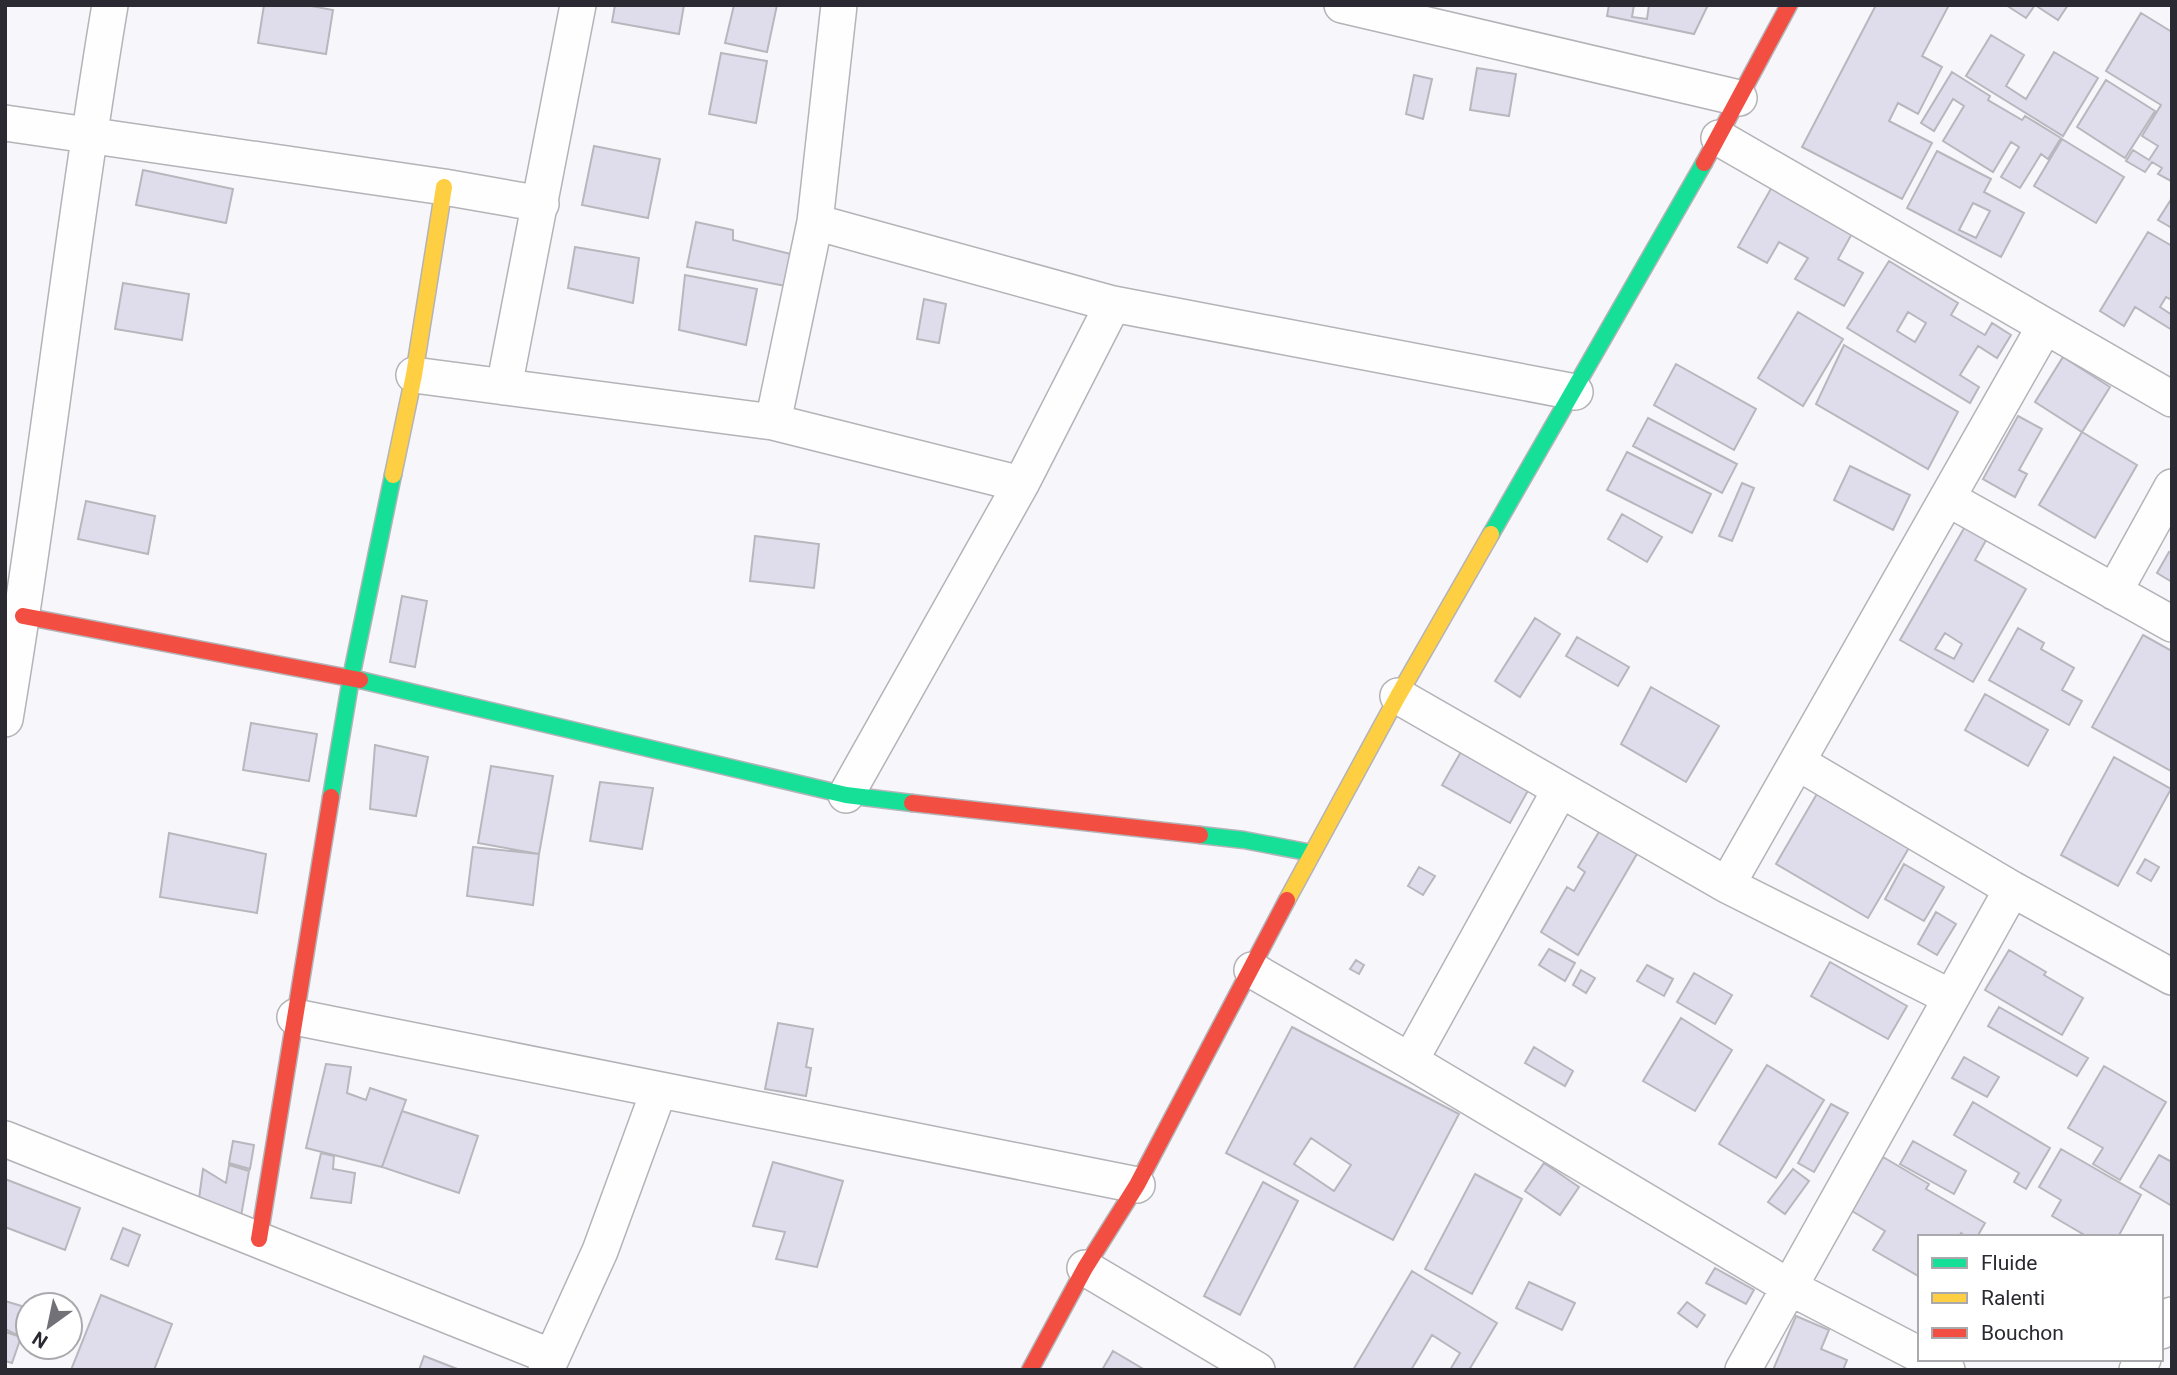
<svg xmlns="http://www.w3.org/2000/svg" width="2177" height="1375" font-family="Roboto,sans-serif">
<style>
.building{fill:#dfddec;stroke:#b7b7bd;stroke-width:2;fill-rule:evenodd}
.lines{fill:none;stroke-linecap:round;stroke-linejoin:round}
.street-casing{stroke:#b3b3b8;stroke-width:38}
.fast-casing{stroke:#b3b3b8;stroke-width:19}
.slow-casing{stroke:#b3b3b8;stroke-width:19}
.jam-casing{stroke:#b3b3b8;stroke-width:19}
.street{stroke:#fefefe;stroke-width:35}
.fast{stroke:#16e098;stroke-width:16}
.slow{stroke:#ffcf43;stroke-width:16}
.jam{stroke:#f24e42;stroke-width:16}
</style>
<rect width="100%" height="100%" fill="#f6f6fb"/>
<path class="building" d="M264 5H306L333 10 326 54 258 43Z
M615 5H684L679 34 612 22Z
M734 5H777L767 52 725 43Z
M1609 5H1634L1632 17 1647 19 1649 5H1708L1694 34 1607 16Z
M1876 5H1949L1922 56 1942 67 1918 114 1898 103 1889 121 1932 143 1902 199 1802 147Z
M2006 5H2068L2058 20 2035 5 2026 18Z
M2141 13 2172 32 2171 181 2158 174 2162 168 2152 162 2145 172 2126 161 2133 150 2149 160 2158 146 2142 136 2161 105 2106 71Z
M1991 35 2024 55 2006 86 2026 99 2054 52 2098 78 2063 136 1966 76Z
M721 53 767 61 756 123 709 114Z
M1477 68 1516 74 1509 116 1470 110Z
M1952 72 1990 96 1988 100 2022 120 2025 116 2061 138 2048 159 2041 154 2020 188 2001 177 2019 147 2011 142 1993 172 1943 141 1964 106 1953 99 1934 131 1921 123Z
M1414 75 1432 79 1423 119 1406 114Z
M2106 80 2155 111 2125 158 2077 127Z
M2062 139 2124 177 2096 223 2034 186Z
M594 146 660 159 648 218 582 205Z
M1937 151 1991 179 1984 192 2024 213 2001 257 1907 208ZM1973 203 1990 211 1976 238 1959 230Z
M143 170 233 189 226 223 136 205Z
M1773 185 1854 230 1838 259 1863 273 1844 306 1795 279 1808 258 1779 242 1767 263 1738 247Z
M2172 198V228L2158 220Z
M696 222 733 230V240L791 254 786 286 687 267Z
M2148 232 2172 246V300L2166 297 2160 307 2172 315V330L2135 307 2124 326 2100 311Z
M575 247 639 258 633 303 568 288Z
M1889 261 1958 303 1951 315 1985 335 1992 323 2011 335 1997 358 1978 346 1960 375 1979 387 1970 403 1847 328ZM1908 312 1926 323 1915 342 1897 331Z
M685 275 757 289 746 345 679 330Z
M123 283 189 294 182 340 115 329Z
M924 299 946 304 939 343 917 339Z
M1798 312 1843 339 1803 406 1758 378Z
M1844 345 1958 412 1928 469 1816 404Z
M2063 357 2110 387 2082 432 2035 402Z
M1676 364 1756 409 1734 450 1654 405Z
M2018 416 2042 429 2019 470 2027 474 2015 497 1983 479Z
M1648 418 1737 464 1722 493 1633 446Z
M2082 432 2137 465 2095 538 2039 505Z
M1627 452 1711 494 1692 533 1607 490Z
M1850 466 1910 495 1893 530 1834 500Z
M1742 483 1754 488 1732 541 1719 536Z
M86 501 155 516 148 554 78 539Z
M1622 514 1662 537 1647 562 1608 539Z
M1967 523 1989 535 1975 560 2026 589 1973 682 1900 640ZM1945 633 1962 644 1954 659 1935 649Z
M755 536 819 544 814 588 750 581Z
M2169 552 2172 553V582L2157 573Z
M402 596 427 601 415 667 390 662Z
M1535 618 1560 634 1520 697 1495 681Z
M2018 628 2044 643 2041 649 2074 668 2062 690 2082 701 2069 725 1989 680Z
M2143 635 2172 651 2171 771 2092 727Z
M1577 637 1629 667 1618 686 1566 656Z
M1651 687 1719 726 1686 782 1621 744Z
M1985 694 2048 730 2028 766 1965 730Z
M251 723 317 734 309 781 243 770Z
M375 745 428 757 416 816 370 809Z
M1462 750 1530 787 1510 823 1442 785Z
M2114 757 2171 789 2118 886 2061 855Z
M491 766 553 776 539 854 478 843Z
M600 782 653 788 642 849 590 841Z
M1818 792 1910 846 1868 918 1776 864Z
M1603 825 1641 847 1578 955 1541 932 1567 887 1574 891 1585 872 1578 867Z
M169 833 266 854 257 913 160 897Z
M473 847 539 854 533 905 467 896Z
M2145 859 2159 867 2151 881 2137 873Z
M1904 864 1944 887 1924 921 1885 899Z
M1419 867 1435 876 1423 895 1408 886Z
M1936 912 1956 924 1937 955 1918 944Z
M1549 949 1575 963 1565 981 1539 965Z
M2009 950 2046 972 2044 975 2083 998 2062 1035 1985 990Z
M1356 960 1364 965 1359 974 1350 969Z
M1830 962 1907 1006 1888 1039 1811 996Z
M1647 965 1673 979 1664 996 1637 981Z
M1581 970 1595 978 1586 993 1573 985Z
M1694 973 1732 995 1715 1024 1677 1002Z
M1999 1007 2088 1058 2077 1076 1988 1026Z
M1681 1018 1732 1050 1695 1111 1643 1081Z
M778 1023 813 1029 806 1067 811 1068 806 1096 765 1089Z
M1292 1027 1459 1114 1393 1240 1226 1153ZM1311 1138 1351 1165 1334 1191 1294 1164Z
M1534 1047 1573 1071 1565 1086 1525 1063Z
M1964 1057 1999 1077 1987 1097 1952 1078Z
M326 1064 351 1067 347 1093 366 1100 370 1088 406 1100 382 1167 306 1148Z
M1767 1065 1824 1100 1776 1178 1719 1144Z
M2104 1066 2166 1102 2120 1180 2093 1164 2103 1148 2068 1128Z
M1973 1102 2050 1148 2026 1189 2014 1182 2019 1173 1954 1135Z
M1831 1104 1848 1113 1814 1172 1798 1163Z
M402 1111 478 1136 459 1193 382 1167Z
M233 1141 254 1145 250 1169 229 1163Z
M1913 1141 1966 1171 1954 1194 1900 1164Z
M2061 1149 2141 1195 2118 1237H2088L2052 1216 2061 1200 2039 1187Z
M321 1153 334 1156 333 1169 355 1173 351 1203 311 1198Z
M2159 1155 2172 1162V1206L2140 1187Z
M1883 1157 1929 1184 1926 1189 1985 1223 1977 1237H1967L1961 1233 1959 1237H1920V1277L1873 1250 1885 1231 1852 1211Z
M773 1162 843 1181 817 1267 776 1259 785 1232 753 1226Z
M1544 1163 1579 1187 1560 1215 1525 1191Z
M229 1165 249 1171 240 1222 198 1206 203 1169 226 1183Z
M1793 1169 1809 1181 1785 1214 1768 1202Z
M1475 1174 1522 1199 1472 1294 1425 1269Z
M5 1179 80 1208 65 1250 5 1227Z
M1263 1182 1298 1201 1240 1315 1204 1296Z
M123 1228 140 1235 128 1266 111 1259Z
M1715 1268 1754 1290 1746 1304 1706 1283Z
M1412 1271 1497 1323 1469 1370H1450L1460 1353 1432 1335 1411 1370H1353Z
M1529 1282 1575 1303 1562 1330 1516 1308Z
M101 1295 172 1324 154 1370H71Z
M5 1301 28 1308 21 1337 5 1329Z
M1687 1302 1705 1315 1697 1327 1678 1313Z
M1796 1316 1829 1330 1821 1349 1847 1360 1843 1370H1773Z
M5 1332 21 1337 12 1363 5 1361Z
M1113 1351 1145 1370H1102Z
M424 1356 460 1370H419Z"/>
<g class="lines">
<g class="street-casing">
<path id="street" d="M1342 5 1739 98
M5 123 444 187 541 204
M1719 138 2172 399
M815 222 1113 304 1575 392
M414 375 773 422 1021 484
M504 387 578 5
M773 422 815 222 839 5
M1947 498 2172 624
M2114 592 2172 487
M1398 696 1727 885 1950 997
M5 719C45 482 70 242 110 5
M1797 762 2012 889 2172 977
M846 795 1021 484 1113 304
M1727 885 2045 326
M1252 970 1410 1061 1791 1288 1920 1355
M295 1017 1137 1185
M1410 1061 1560 790
M5 1139 552 1357
M1085 1268 1257 1370
M2161 1331 2172 1315
M1927 1359 1947 1370
M546 1370 600 1251 659 1090
M1743 1370 2012 889
M2137 1370 2143 1359"/>
</g>
<g class="fast-casing">
<path id="fast" d="M1491 534 1704 163
M360 680 846 795 912 803
M331 797 351 678 393 475
M1200 835 1244 840 1312 853"/>
</g>
<g class="slow-casing">
<path id="slow" d="M393 475 414 375 444 187
M1287 900 1398 696 1491 534"/>
</g>
<g class="jam-casing">
<path id="jam" d="M1704 163 1789 5
M23 616 360 680
M912 803 1200 835
M259 1239 331 797
M1030 1370 1085 1268 1137 1185 1287 900"/>
</g>
<use href="#street" class="street"/>
<use href="#fast" class="fast"/>
<use href="#slow" class="slow"/>
<use href="#jam" class="jam"/>
</g>
<rect width="2177" height="1375" fill="none" stroke="#2b2932" stroke-width="14"/>
<rect x="1918" y="1235" width="245" height="126" fill="#ffffff" stroke="#aaa9ad" stroke-width="2"/>
<rect x="1932" y="1258" width="35" height="10" fill="#16e098" stroke="#aaa9ad" stroke-width="2"/>
<text x="1981" y="1270" font-size="21" fill="#2b2932">Fluide</text>
<rect x="1932" y="1293" width="35" height="10" fill="#ffcf43" stroke="#aaa9ad" stroke-width="2"/>
<text x="1981" y="1305" font-size="21" fill="#2b2932">Ralenti</text>
<rect x="1932" y="1328" width="35" height="10" fill="#f24e42" stroke="#aaa9ad" stroke-width="2"/>
<text x="1981" y="1340" font-size="21" fill="#2b2932">Bouchon</text>
<g transform="translate(49 1326) rotate(213)"><circle r="33" fill="#ffffff" stroke="#aaa9ad" stroke-width="2"/>
<path d="M0-5L12 26L0 18L-12 26Z" fill="#727178"/>
<text y="-10" font-size="19" font-weight="bold" text-anchor="middle" fill="#2b2932">N</text>
</g>
</svg>
